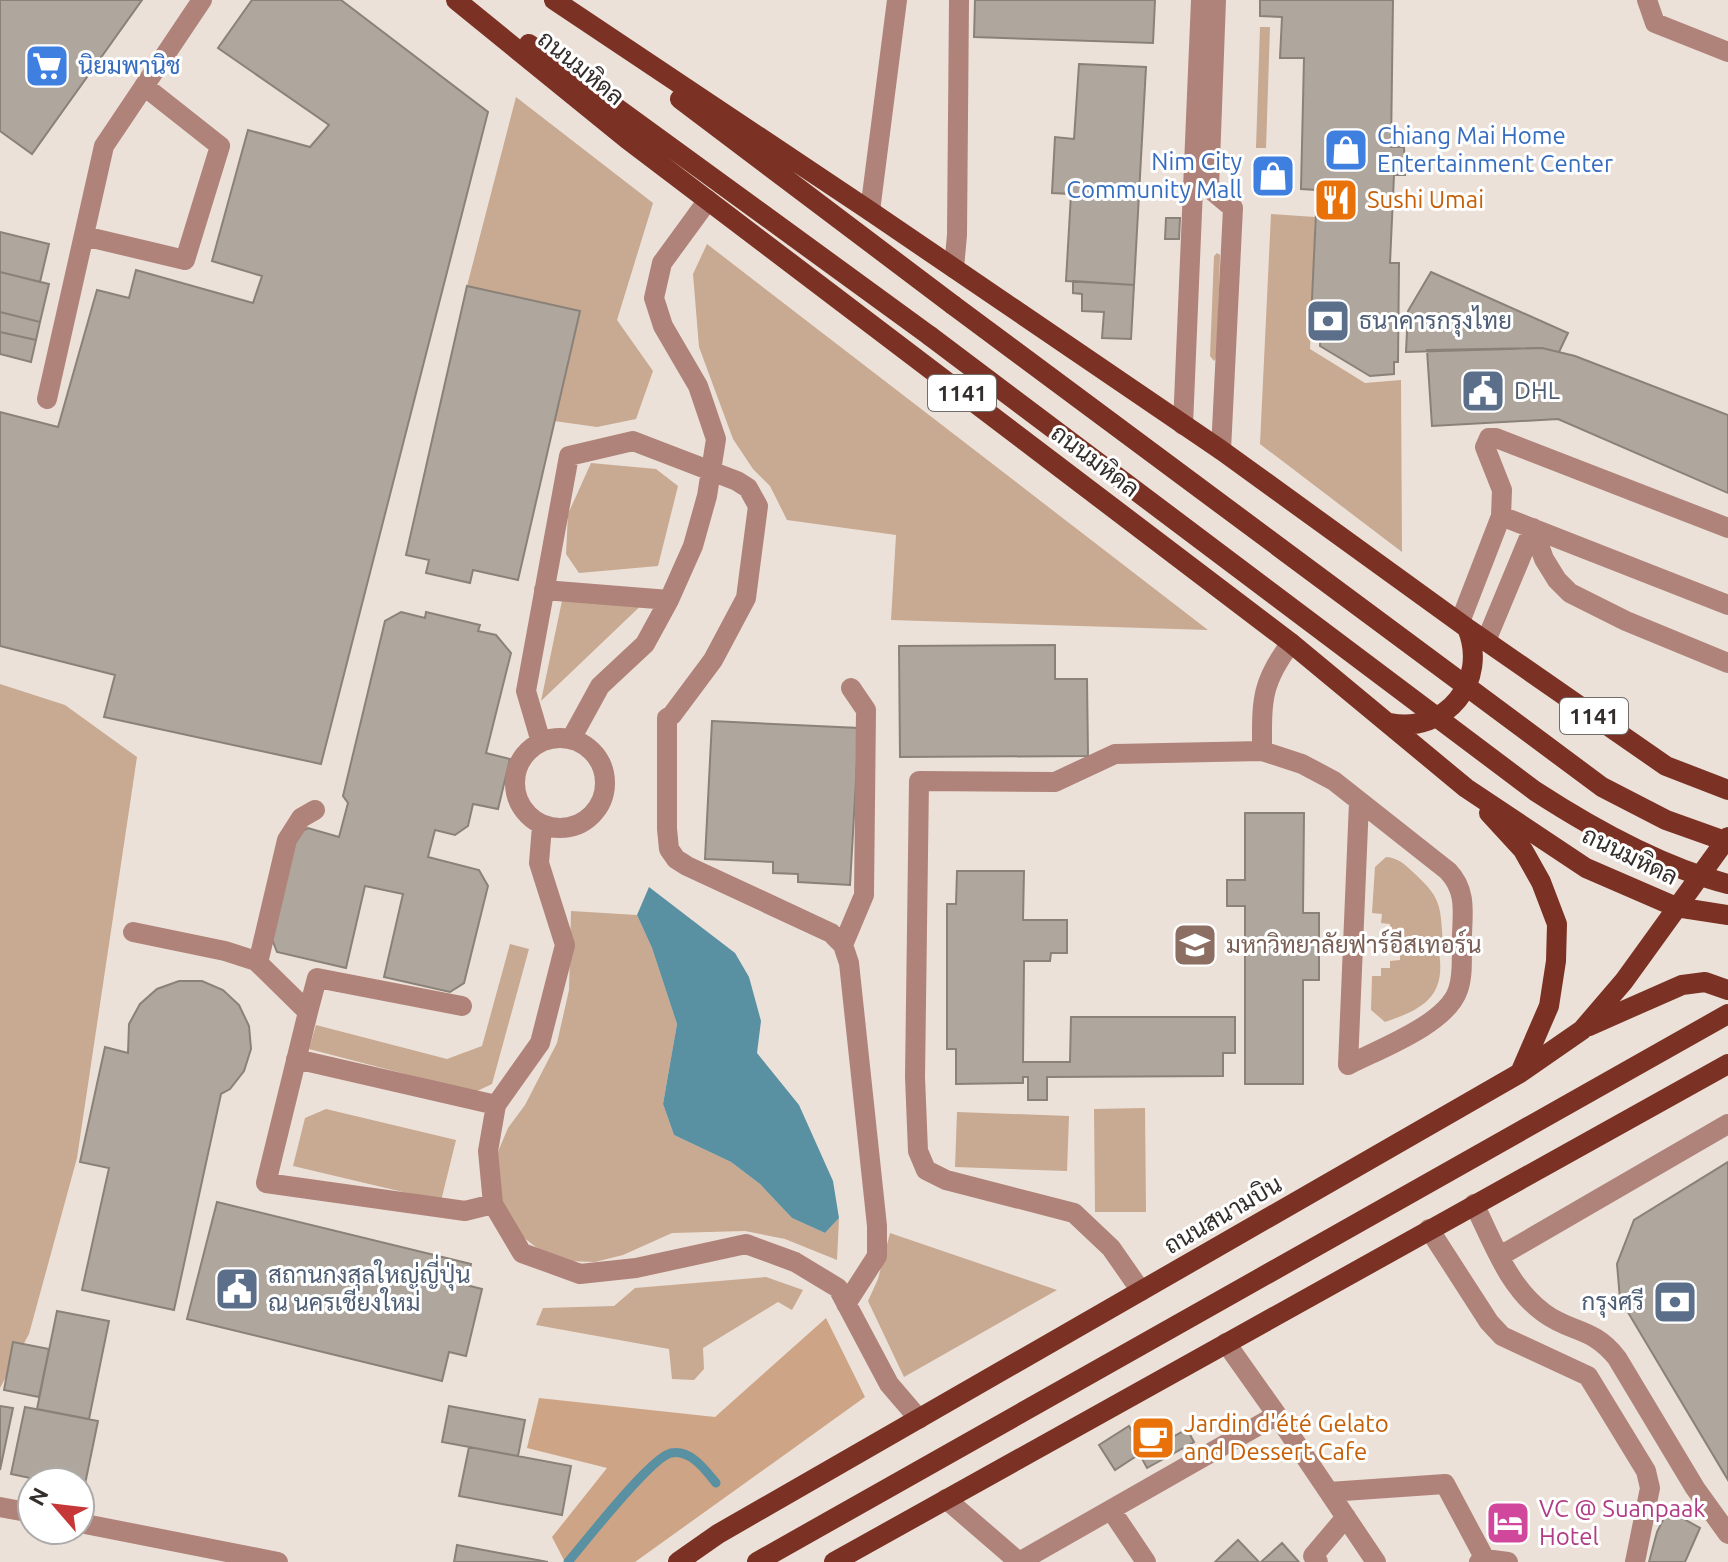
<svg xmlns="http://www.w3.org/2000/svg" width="1728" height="1562" font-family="Ubuntu,Sarabun,sans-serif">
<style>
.green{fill:#c8a991}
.forest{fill:#cda586}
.water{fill:#5990a2}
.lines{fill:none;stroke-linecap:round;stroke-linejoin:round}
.stream{stroke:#5990a2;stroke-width:9}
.building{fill:#afa79d;stroke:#8a8178;stroke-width:2}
.minor{stroke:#af837a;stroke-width:20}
.major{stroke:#7b3224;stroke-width:20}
.major-bridge{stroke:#7b3224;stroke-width:20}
.labels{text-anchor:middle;stroke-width:6;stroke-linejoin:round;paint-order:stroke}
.shield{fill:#fff;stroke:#706d6b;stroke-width:2}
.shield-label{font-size:22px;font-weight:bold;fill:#332e2b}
.shop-label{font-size:24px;fill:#366cbe;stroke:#fff;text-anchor:start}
.street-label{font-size:24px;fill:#332e2b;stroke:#fff}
.food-label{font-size:24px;fill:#c56008;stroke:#fff;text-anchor:start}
.service-label{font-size:24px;fill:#4e5e75;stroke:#fff;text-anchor:start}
.education-label{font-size:24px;fill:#785e54;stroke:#fff;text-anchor:start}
.hotel-label{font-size:24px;fill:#b23c85;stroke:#fff;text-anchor:start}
</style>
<rect width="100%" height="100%" fill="#ece1d8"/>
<path class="green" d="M1260 27H1270L1266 148H1256Z
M516 97 653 203 617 320 653 371 636 419 597 427 554 421 579 311 467 286Z
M1271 214 1315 217 1310 349 1365 383 1401 380 1402 552 1260 444Z
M707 244 1208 630 891 620 896 535 787 520 770 486 753 469 733 439 699 347 693 274Z
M1217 253 1220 255 1217 357 1214 361 1210 356 1214 256Z
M591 463 656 469 678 486 658 566 579 573 566 554 568 514Z
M563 596H651L541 701Z
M0 684 65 705 137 757 77 1158 29 1334 0 1388Z
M1386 857C1399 858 1404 864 1414 873 1442 899 1440 905 1443 942L1401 940 1402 933 1390 932V924L1381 923 1382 914 1372 913 1375 867Z
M571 911 637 915 652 948 677 1024 663 1104 674 1135 731 1162 760 1184 792 1218 825 1233 839 1218 837 1260 785 1239 745 1231 672 1233 623 1255 595 1262 567 1261 541 1251 519 1234 503 1210 497 1154 508 1128 525 1105 557 1043 569 990Z
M510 944 529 949 492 1084 475 1092 309 1049 316 1025 447 1059 482 1046Z
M1400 952H1439C1446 996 1424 1009 1385 1022L1371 1010 1372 976H1381V968H1390V961L1400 960Z
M1145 1108 1146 1212H1095L1094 1109Z
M326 1109 456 1140 441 1201 293 1166 305 1118Z
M957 1112 1069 1116 1067 1171 955 1167Z
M890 1233 1057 1290 904 1377 868 1301 878 1279Z
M766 1277 803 1290 792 1310 778 1302 703 1348 704 1369 694 1380 672 1379 669 1349 536 1325 543 1308 614 1306 635 1288Z"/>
<path class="forest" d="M826 1318 865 1397 635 1562H565L552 1537 607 1468 527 1448 539 1398 715 1417Z"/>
<path class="water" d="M649 887 735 953 749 977 761 1021 757 1053 799 1105 833 1181 839 1218 825 1233 792 1218 760 1184 731 1162 674 1135 663 1104 677 1024 652 948 637 915Z"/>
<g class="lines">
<path class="stream" d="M568 1562C585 1542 651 1457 671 1453 691 1449 706 1471 716 1483"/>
</g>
<path class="building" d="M0 0H142L32 154 0 131Z
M252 0H341L488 112 321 764 104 717 115 675 0 646V412L58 427 97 290 129 298 136 270 253 303 262 276 212 261 248 130 310 147 329 125 218 48Z
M975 0H1155L1153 43 974 37Z
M1260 0H1393L1391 147H1404L1405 175H1394L1390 263H1399L1398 362H1394V374L1370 376 1320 346 1321 322 1311 321 1317 190 1301 189 1304 58H1280L1282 17 1260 16Z
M1079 64 1146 67 1134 285 1066 281 1071 194 1052 193 1055 137 1074 139Z
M1166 218H1180L1179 239H1165Z
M0 232 49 244 40 282 0 272Z
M0 272 49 284 40 322 0 312Z
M1431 272 1568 333 1559 352 1542 348 1406 352 1408 311Z
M1073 281 1134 285 1131 339 1102 338 1104 312 1082 311V294L1073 293Z
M467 286 580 311 518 580 473 570 470 583 426 573 429 560 406 555Z
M0 312 40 322 36 340 0 332Z
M0 332 36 340 31 362 0 354Z
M1542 348 1575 356 1728 415V493L1558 419 1432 426 1427 350Z
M401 612 425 618 426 612 480 625 478 631 496 635 511 653 486 753 510 759 498 809 473 804 468 826 455 835 435 830 428 857 479 870 488 886 464 983 450 992 384 977 403 894 365 886 346 968 277 952 270 934 296 835 308 828 339 837 348 803 343 796 385 621Z
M1055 645V679H1087L1088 756 900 757 899 646Z
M712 721 859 728 850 885 798 882V874L773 873V862L705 859Z
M1245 813H1304L1303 913H1319V980H1303V1084H1245V906H1227V880H1245Z
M957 871H1024L1023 920H1067V953H1051L1050 961H1024L1023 1062H1070L1071 1017H1235V1053H1223V1076L1047 1077V1100H1028V1077H1023V1083L956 1084V1049H947V904H956Z
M179 981H202L223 990 239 1005 249 1026 251 1049 244 1071 230 1089 221 1094 174 1310 82 1290 109 1168 80 1162 105 1047 128 1053 129 1024 140 1004 157 989Z
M1728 1162V1480L1620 1299 1617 1264 1634 1220Z
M217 1202 471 1264 466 1285 482 1289 466 1356 449 1352 442 1381 187 1319Z
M57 1311 109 1321 89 1419 37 1409Z
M13 1342 49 1349 39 1397 4 1390Z
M0 1406 13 1408 0 1470Z
M449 1406 525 1420 518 1456 442 1442Z
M25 1407 98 1421 84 1489 80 1488V1482H49L11 1474Z
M1129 1426 1144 1451 1115 1470 1099 1445Z
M1187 1429 1194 1442 1147 1468 1140 1455Z
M469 1447 571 1466 562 1515 459 1496Z
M1668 1510 1700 1528 1685 1562H1649L1657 1532Z
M1238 1540 1259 1562H1215Z
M1282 1543 1299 1562H1261Z
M457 1545 548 1562H454Z"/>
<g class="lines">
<path class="minor" d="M1216 0 1209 188 1233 208 1221 450
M1647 0 1655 23 1728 52
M870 211 897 0
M84 236 185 260 220 146 144 86
M954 268 957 235 959 0
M47 399 104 146 202 0
M1183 425 1201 0
M1501 516 1728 605
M1533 528 1544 559 1557 580 1570 593 1626 621 1728 663
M544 590 669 600
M1460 622 1501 516 1502 490 1485 447 1489 438H1496L1728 528
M1486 641 1533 528
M515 783a45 45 0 1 1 90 0a45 45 0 1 1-90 0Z
M571 739 600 686 645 644 669 600 693 546 707 496 716 439 698 386 663 326 654 298 662 263 708 200
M541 742 526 691 569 456 633 441 737 481 748 488 758 506 746 598 713 660 672 715 667 718V829L669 849 676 859 687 866 831 933 843 945 849 963 877 1226V1256L846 1304
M1262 751C1262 702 1260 684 1291 643
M542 826 539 863 565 945 540 1043 496 1105 488 1151 493 1204 522 1253 580 1274 636 1268 746 1244 795 1262 838 1288 889 1384 919 1419
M133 932 225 951 256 961 308 1012 266 1183 465 1211 493 1204
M843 945 864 895 866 710 851 688
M258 963 287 840 301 818 315 810
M308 1012 317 978 462 1006
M296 1059 496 1105
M1474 1204C1493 1242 1508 1287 1544 1313 1571 1333 1593 1327 1617 1358L1695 1488 1728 1534
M1429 1229 1489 1322 1502 1336 1588 1376 1646 1471 1650 1488 1635 1562
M1500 1256 1728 1124
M1141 1291 1111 1248 1074 1213 946 1180 926 1170 918 1151 915 1077 919 781 1055 782 1115 754 1262 751 1302 764 1334 781 1448 871C1466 890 1463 910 1462 934 1461 952 1464 974 1458 990 1447 1024 1379 1049 1348 1065L1359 802
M1277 1415 1376 1562
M1329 1492 1445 1484 1485 1559 1479 1562
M946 1499 1019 1562 1277 1415 1226 1343
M0 1507 32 1513
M1111 1510 1146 1562
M80 1523 278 1562
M1485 1559 1508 1562
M1318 1562 1313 1556 1346 1517"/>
<path class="major" d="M456 0 627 139 1291 643 1466 788 1586 868 1676 907 1728 915
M554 0 870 211 1221 450 1467 628 1666 766 1728 790
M529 44 930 336
M680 99 953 305
M1390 723C1446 734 1489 681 1467 628
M1489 813 1523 850 1541 882 1557 924 1556 961 1549 1006 1520 1073
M1589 1026 1682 985 1705 982 1728 990
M678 1562 718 1534 1520 1073 1582 1030 1624 981 1728 837
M757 1562 1728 1014
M834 1562 1728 1064"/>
<path class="major-bridge" d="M953 305 1602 787 1666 820 1728 842
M930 336 1535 791C1592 828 1662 867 1728 884"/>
</g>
<defs>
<g id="supermarket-square" transform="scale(2.3)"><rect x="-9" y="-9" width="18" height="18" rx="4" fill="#3f7fe0" stroke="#fff"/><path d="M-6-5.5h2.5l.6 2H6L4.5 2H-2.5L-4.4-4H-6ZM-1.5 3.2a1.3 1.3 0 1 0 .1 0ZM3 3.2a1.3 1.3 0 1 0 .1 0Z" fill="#fff"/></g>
<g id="shop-square" transform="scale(2.3)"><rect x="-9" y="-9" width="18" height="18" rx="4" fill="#3f7fe0" stroke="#fff"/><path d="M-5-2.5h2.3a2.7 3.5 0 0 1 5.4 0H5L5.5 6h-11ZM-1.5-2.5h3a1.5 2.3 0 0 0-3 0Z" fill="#fff"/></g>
<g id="restaurant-square" transform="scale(2.3)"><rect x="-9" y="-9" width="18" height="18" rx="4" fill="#e8710a" stroke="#fff"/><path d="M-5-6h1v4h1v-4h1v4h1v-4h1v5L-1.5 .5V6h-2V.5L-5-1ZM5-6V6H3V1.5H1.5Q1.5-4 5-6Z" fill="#fff"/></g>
<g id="bank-square" transform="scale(2.3)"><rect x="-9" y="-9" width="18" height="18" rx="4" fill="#5c6f8a" stroke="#fff"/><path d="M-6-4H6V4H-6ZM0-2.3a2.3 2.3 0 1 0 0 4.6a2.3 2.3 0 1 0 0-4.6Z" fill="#fff"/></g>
<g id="civic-square" transform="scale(2.3)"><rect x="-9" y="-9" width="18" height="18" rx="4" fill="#5c6f8a" stroke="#fff"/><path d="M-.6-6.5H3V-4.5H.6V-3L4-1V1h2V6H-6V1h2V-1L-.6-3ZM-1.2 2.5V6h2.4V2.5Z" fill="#fff"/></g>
<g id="university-square" transform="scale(2.3)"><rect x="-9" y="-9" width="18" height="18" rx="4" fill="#8d6e63" stroke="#fff"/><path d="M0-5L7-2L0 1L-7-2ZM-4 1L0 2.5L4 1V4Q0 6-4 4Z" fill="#fff"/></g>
<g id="cafe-square" transform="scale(2.3)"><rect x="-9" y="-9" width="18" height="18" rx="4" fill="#e8710a" stroke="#fff"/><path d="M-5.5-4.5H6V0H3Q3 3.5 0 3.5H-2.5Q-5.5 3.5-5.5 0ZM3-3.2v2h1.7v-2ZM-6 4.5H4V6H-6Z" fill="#fff"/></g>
<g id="hotel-square" transform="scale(2.3)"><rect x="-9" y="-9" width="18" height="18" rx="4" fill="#d1479c" stroke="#fff"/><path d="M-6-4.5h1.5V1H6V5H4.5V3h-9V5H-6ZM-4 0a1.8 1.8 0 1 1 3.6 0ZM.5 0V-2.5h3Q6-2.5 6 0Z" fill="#fff"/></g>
</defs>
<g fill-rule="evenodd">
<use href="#supermarket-square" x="47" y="66"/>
<use href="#shop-square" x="1346" y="150"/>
<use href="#shop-square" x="1273" y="176"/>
<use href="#restaurant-square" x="1336" y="200"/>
<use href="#bank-square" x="1328" y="321"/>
<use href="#civic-square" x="1483" y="391"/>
<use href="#university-square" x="1195" y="945"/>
<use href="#civic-square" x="237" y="1289"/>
<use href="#bank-square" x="1675" y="1302"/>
<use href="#cafe-square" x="1153" y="1438"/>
<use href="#hotel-square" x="1508" y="1523"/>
</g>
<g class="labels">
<g class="shield">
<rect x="928" y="375" width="68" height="36" rx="6"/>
<rect x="1560" y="698" width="68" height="36" rx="6"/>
</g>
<g class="shield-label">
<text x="962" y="401">1141</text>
<text x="1594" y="724">1141</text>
</g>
<g class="shop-label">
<text x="78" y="74">นิยมพานิช</text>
<text x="1377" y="144">Chiang Mai Home<tspan x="1377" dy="28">Entertainment Center</tspan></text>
<text x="1242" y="170" text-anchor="end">Nim City<tspan x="1242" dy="28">Community Mall</tspan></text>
</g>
<g class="street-label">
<text transform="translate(581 68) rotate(39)" y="8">ถนนมหิดล</text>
<text transform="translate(1095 461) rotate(37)" y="8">ถนนมหิดล</text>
<text transform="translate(1630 856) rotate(26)" y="8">ถนนมหิดล</text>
<text transform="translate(1223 1215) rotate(-30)" y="8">ถนนสนามบิน</text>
</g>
<g class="food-label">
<text x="1367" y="208">Sushi Umai</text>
<text x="1184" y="1432">Jardin d'été Gelato<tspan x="1184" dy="28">and Dessert Cafe</tspan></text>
</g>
<g class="service-label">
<text x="1359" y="329">ธนาคารกรุงไทย</text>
<text x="1514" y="399">DHL</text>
<text x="268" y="1283">สถานกงสุลใหญ่ญี่ปุ่น<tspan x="268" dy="28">ณ นครเชียงใหม่</tspan></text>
<text x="1644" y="1310" text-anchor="end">กรุงศรี</text>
</g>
<g class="education-label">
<text x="1226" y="953">มหาวิทยาลัยฟาร์อีสเทอร์น</text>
</g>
<g class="hotel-label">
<text x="1539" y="1517">VC @ Suanpaak<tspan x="1539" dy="28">Hotel</tspan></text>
</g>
</g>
<g transform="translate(56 1506) rotate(298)"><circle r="38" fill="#ffffff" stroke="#adabaa" stroke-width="2"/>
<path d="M0-6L14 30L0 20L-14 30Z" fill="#c63737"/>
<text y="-12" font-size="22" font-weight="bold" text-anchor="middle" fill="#332e2b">N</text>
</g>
</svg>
